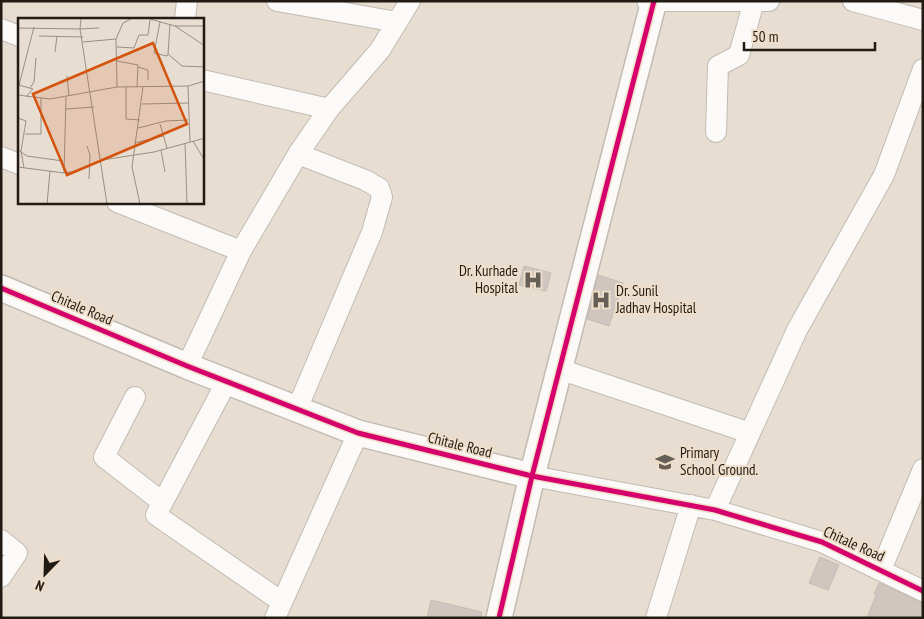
<svg xmlns="http://www.w3.org/2000/svg" width="924" height="619" font-family="'PT Sans Narrow',sans-serif">
<style>
.building{fill:#cfc7bf;stroke:#c5bdb4}
.lines{fill:none;stroke-linecap:round;stroke-linejoin:round}
.minor-casing{stroke:#c3bbb2;stroke-width:22}
.tertiary-casing{stroke:#c3bbb2;stroke-width:28}
.minor{stroke:#fbfaf8;stroke-width:20}
.tertiary{stroke:#fbfaf8;stroke-width:25}
.cycleway-casing{stroke:#efdec9;stroke-width:8}
.cycleway{stroke:#d6006c;stroke-width:5}
.labels{text-anchor:middle;stroke-width:4;stroke-linejoin:round;paint-order:stroke}
.poi-label{font-size:15px;fill:#211b14;stroke:#efdec9;text-anchor:start}
.street-label{font-size:15px;fill:#211b14;stroke:#efdec9}
.inset-road{fill:none;stroke:#988f85;stroke-width:1}
.view{fill:#d4530d;fill-opacity:0.15;stroke:#d4530d;stroke-width:2.5}
.inset-edge{fill:none;stroke:#211b14;stroke-width:2.5}
</style>
<rect width="100%" height="100%" fill="#e7ddd1"/>
<path class="building" d="M524 266 551 273 546 291 519 285Z
M598 275 623 283 609 326 587 319Z
M820 557 839 565 828 590 809 583Z
M879 583 923 603V618H867L876 595 874 594Z
M431 600 482 612 481 618H427Z"/>
<g class="lines">
<g class="minor-casing">
<path id="minor" d="M277 1 397 22
M647 1H769
M853 1 923 20
M185 19 187 1
M1 29 19 36
M202 80 329 109
M716 132 718 66 739 55 754 1
M1 157 19 164
M117 202 241 251
M187 366 241 251 298 154 329 109 380 50 410 1
M559 369 750 433
M227 381 156 515 282 602
M135 397 104 457 162 502
M297 409 372 232 382 197 379 188 365 180 298 154
M532 476 715 510 822 542 923 591
M715 510 797 330 884 175 923 69
M1 540 17 553 1 577
M881 570 923 469
M275 618 358 433
M656 618 691 505"/>
</g>
<g class="tertiary-casing">
<path id="tertiary" d="M1 288 187 366 358 433 532 476
M499 618 532 476 654 1"/>
</g>
<use href="#minor" class="minor"/>
<use href="#tertiary" class="tertiary"/>
<g class="cycleway-casing">
<path id="cycleway" d="M1 288 187 366 358 433 532 476 715 510 822 542 923 591
M499 618 532 476 654 1"/>
</g>
<use href="#cycleway" class="cycleway"/>
</g>
<defs>
<g id="hospital-bare" transform="scale(1.5)"><path d="M-5-5h3v3.5h4V-5h3V5h-3V1.5h-4V5h-3Z" fill="#665f56" stroke="#efdec9" stroke-width="2.5" paint-order="stroke"/></g>
<g id="school-bare" transform="scale(1.5)"><path d="M0-5L7-2L0 1L-7-2ZM-4 1L0 2.5L4 1V4Q0 6-4 4Z" fill="#665f56" stroke="#efdec9" stroke-width="2.5" paint-order="stroke"/></g>
</defs>
<g fill-rule="evenodd">
<use href="#hospital-bare" x="533" y="280"/>
<use href="#hospital-bare" x="601" y="300"/>
<use href="#school-bare" x="665" y="462"/>
</g>
<g class="labels">
<g class="poi-label">
<text x="518" y="276" text-anchor="end">Dr. Kurhade<tspan x="518" dy="17">Hospital</tspan></text>
<text x="616" y="296">Dr. Sunil<tspan x="616" dy="17">Jadhav Hospital</tspan></text>
<text x="680" y="458">Primary<tspan x="680" dy="17">School Ground.</tspan></text>
</g>
<g class="street-label">
<text transform="translate(82 308) rotate(23)" y="5">Chitale Road</text>
<text transform="translate(460 445) rotate(14)" y="5">Chitale Road</text>
<text transform="translate(854 544) rotate(24)" y="5">Chitale Road</text>
</g>
</g>
<g transform="translate(18 18)">
<rect width="186" height="186" fill="#e7ddd1"/>
<path class="inset-road" d="M132 1 157 8 187 28M142 4 136 35 149 38 150 36M152 6 150 36 164 48 187 49M157 8H187M0 10 62 11 63 1M81 10 62 11 89 186M21 18 65 19M98 21 99 69M65 24 98 21 105 5 113 1M99 29 116 30 121 17H130L132 2M37 34 39 18M99 43 120 47 119 69M120 49 130 52V62M49 58 51 78M1 67 15 71 8 79M170 68 172 124M108 69V101L122 102M12 70 16 64 18 40M0 71 16 9M0 77 32 81 99 69 170 68 187 63M124 86 171 85M48 91 76 89M0 100 8 103 3 133 6 150M142 106 149 130M120 110 148 103 170 102M7 116H23V80M175 123 187 143M116 125 145 118M167 125 169 186M69 128 72 137 71 161M0 132 9 138 45 143M143 132 147 154M0 149 46 155 59 153 84 142 136 134 187 120M46 155 48 79M29 186 32 153M122 186 114 149 125 69"/>
<path class="view" d="M135 25 169 106 49 157 15 76Z"/>
<rect width="186" height="186" class="inset-edge"/>
</g>
<rect width="924" height="619" fill="none" stroke="#211b14" stroke-width="5"/>
<g transform="translate(45 574) rotate(203)" stroke="#efdec9" stroke-width="4" paint-order="stroke">
<path d="M0-4L9 19L0 12L-9 19Z" fill="#211b14"/>
<text y="-8" font-size="14" font-weight="bold" text-anchor="middle" fill="#211b14">N</text>
</g>
<path d="M744 42v8h131v-8" fill="none" stroke="#211b14" stroke-width="2.5"/>
<text x="752" y="42" font-size="15" fill="#211b14" stroke="#efdec9" stroke-width="4" paint-order="stroke">50 m</text>
</svg>
